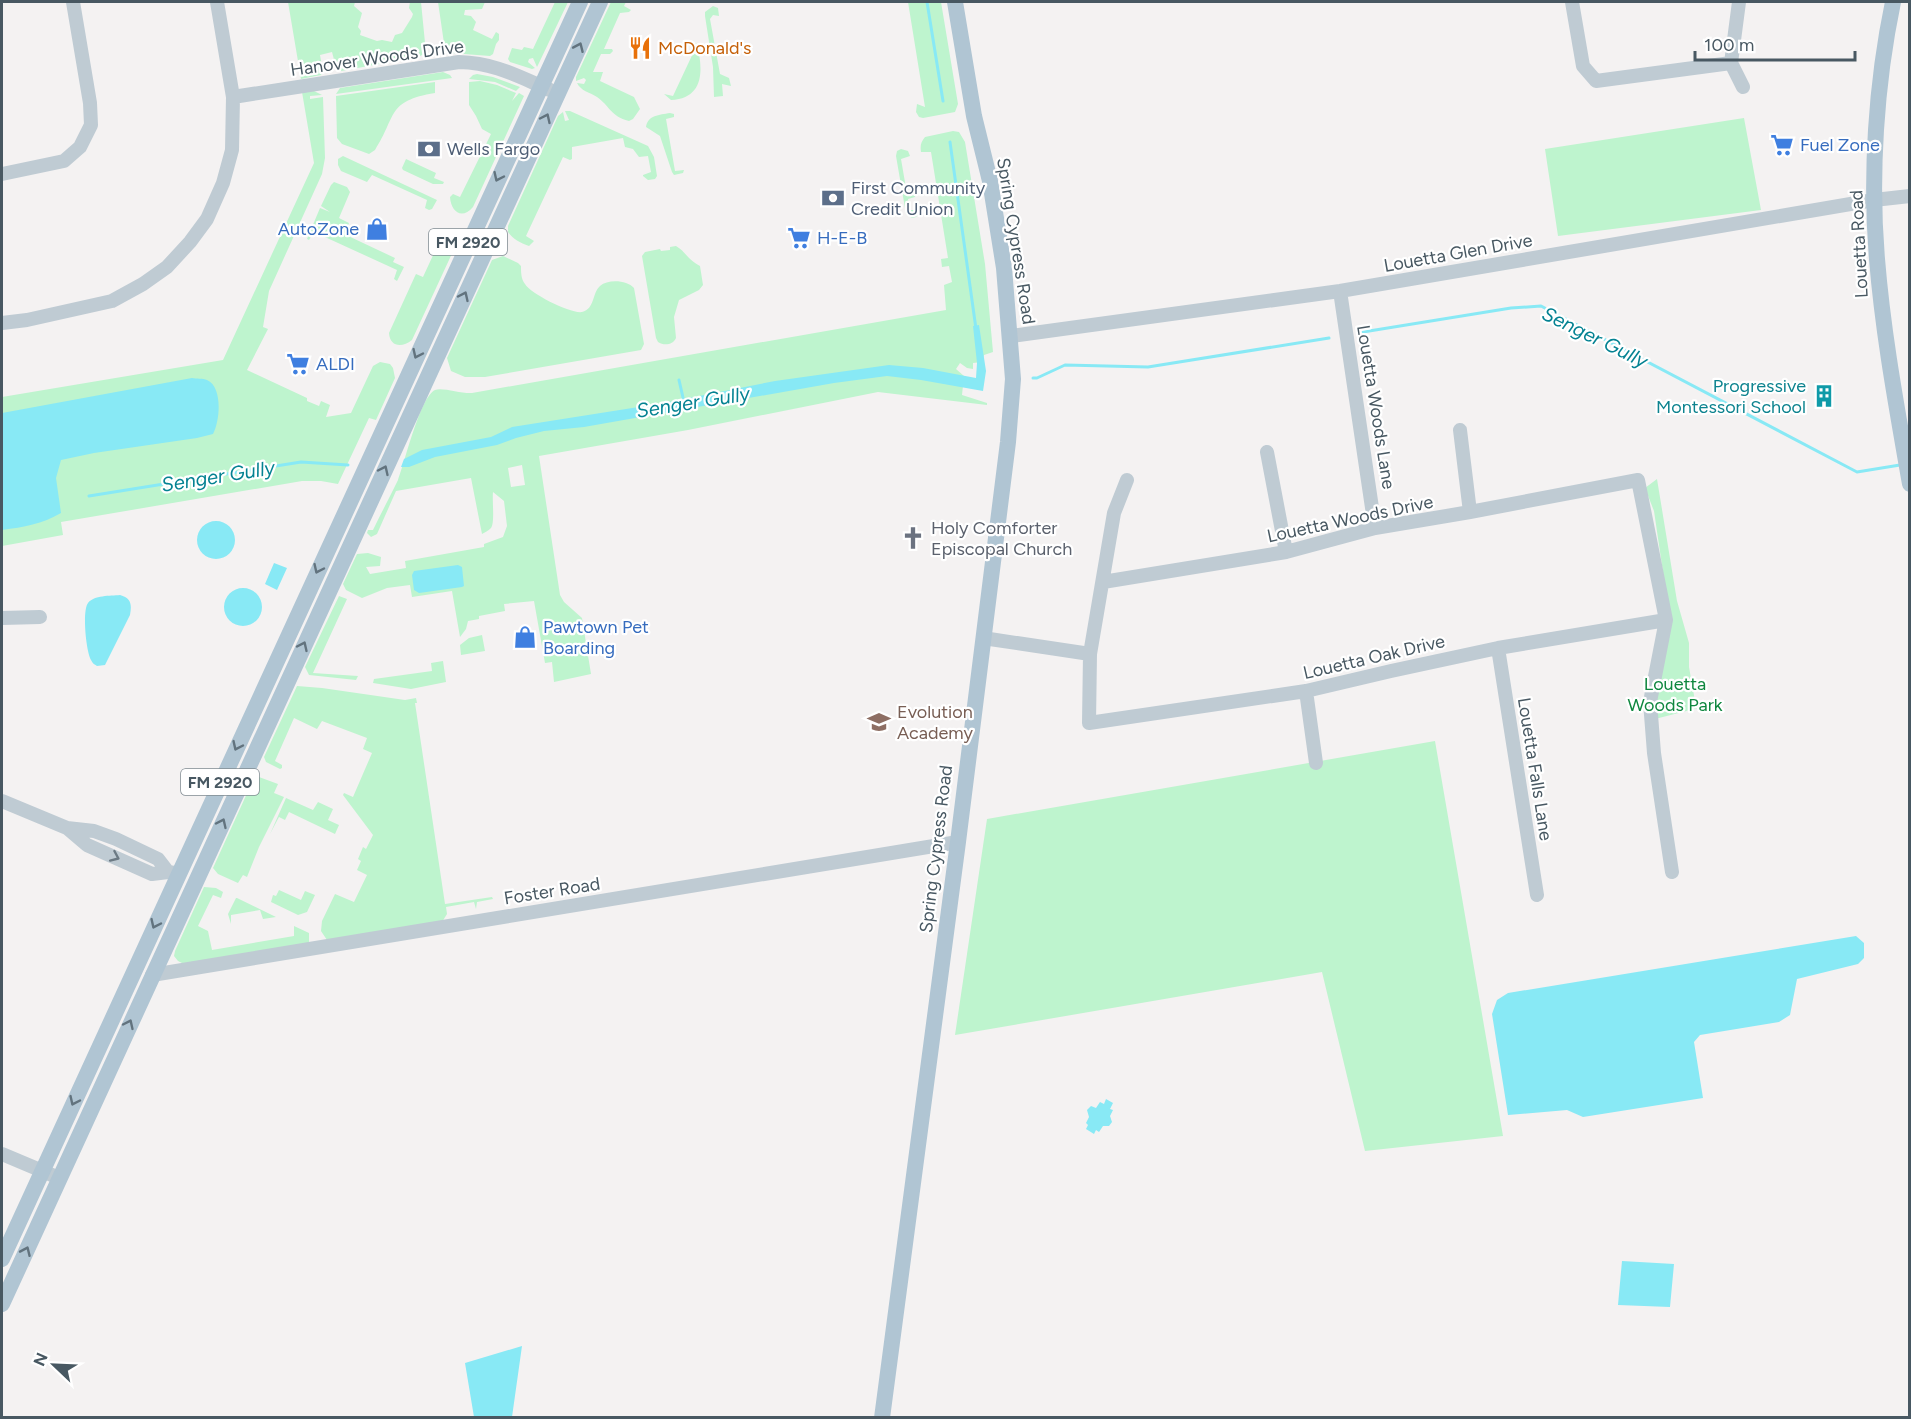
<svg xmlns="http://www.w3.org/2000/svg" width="1911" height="1419" font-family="Figtree,sans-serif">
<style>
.green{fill:#bef4ce;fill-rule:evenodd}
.water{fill:#88e9f5}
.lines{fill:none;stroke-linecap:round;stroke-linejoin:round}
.stream{stroke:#88e9f5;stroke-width:3}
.minor{stroke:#bfcbd3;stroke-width:14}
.major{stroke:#b0c5d3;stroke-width:16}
.oneway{stroke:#62737e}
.oneway2{stroke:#6c7a84}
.labels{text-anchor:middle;stroke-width:4.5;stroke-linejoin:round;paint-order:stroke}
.shield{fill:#fff;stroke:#7f8a91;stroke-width:1.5}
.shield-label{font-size:16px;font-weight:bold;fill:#485862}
.food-label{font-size:18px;fill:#c56008;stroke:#fff;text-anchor:start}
.street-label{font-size:18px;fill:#485862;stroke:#fff}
.shop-label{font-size:18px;fill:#366cbe;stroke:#fff;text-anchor:start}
.service-label{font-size:18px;fill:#4e5e75;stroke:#fff;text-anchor:start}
.culture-label{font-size:18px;fill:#0d838f;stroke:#fff;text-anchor:end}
.worship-label{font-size:18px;fill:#5b616d;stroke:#fff;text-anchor:start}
.park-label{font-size:18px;fill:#0f873f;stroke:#fff}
.education-label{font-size:18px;fill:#785e54;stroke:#fff;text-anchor:start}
.water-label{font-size:20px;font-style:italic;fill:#048292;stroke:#fff}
</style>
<rect width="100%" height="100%" fill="#f4f2f2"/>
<path class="green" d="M288 2H355L354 6 362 13 358 27 361 31 360 35 377 41 382 40 392 42 395 35 402 33 412 17 413 14 409 8 410 2H421L426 53 418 57 341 71 336 67 332 52 320 55 323 72 321 75 301 79Z
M438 2H485L482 9 465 10 464 15 471 16 476 22 473 30 492 39 496 32 499 34V40L496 44 493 54 490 56 451 53 445 50Z
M555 2H568L538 65 537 67 533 58 529 59 528 62 535 68 532 69 510 62 508 59 512 48 522 50 524 47 533 49Z
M611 2H626L624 6 631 10 629 12 620 13 604 49H612L613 51 610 54H601L593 72H603L600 81 634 97 640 109 633 119 629 121C610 116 610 106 597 97 589 92 581 91 577 83L584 84 586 80 584 78 576 81V77Z
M908 2H941L958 104 955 112 923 118 919 117 916 112 917 104 925 107Z
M713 6 718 8 719 16 713 15 710 19 720 74 729 78 731 86 722 84 723 96 714 97 713 67 705 16V12Z
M691 41 697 44C703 69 705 98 671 100L664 94 673 96 695 49 688 45Z
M443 72 450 75 452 78 336 94 340 88Z
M477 74 493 77 520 87 516 91 495 82 469 79 473 75Z
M480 81 497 85 516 93 512 101 519 93 524 96 473 207C462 220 451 212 450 197L453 194 460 197 491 134 482 129 476 116 469 105V82Z
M435 82V93C386 101 397 116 375 150L369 154 342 144 337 138 336 96Z
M314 91 322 95 310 96V99L323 97 325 158 322 174 269 291 263 327 268 329 247 370 307 398V401L319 406 321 401 330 405 326 417 351 413 373 366 380 362 390 364 393 368 395 378 376 420 369 418 338 484 321 481H302L61 522 63 535 2 546V397L223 360 314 163 302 92Z
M565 111H570L648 146 654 157 657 176 655 179 648 180 643 176V175L651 172 648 156 639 157 633 149 625 147 623 138 572 147V159L570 160 563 157 526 236 534 241 529 246C520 243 513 239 508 232V226L558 116 563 112 565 121 569 120Z
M670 113 674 114V117L666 119 675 171 684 170 683 173 674 175 672 172 660 136 646 127C648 115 659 115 670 113Z
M1744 118 1761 210 1558 236 1545 149Z
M953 131 959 132 965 142 985 264 993 352 984 355 982 362 973 363V369L967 368 960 363 956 369 964 376 962 395 987 403V405L878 392 688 430 539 456 560 595 564 602 582 618 591 674 554 682 552 662 545 663 534 601 504 604 505 611 479 616V619L468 621 466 629 460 637 452 591 412 597 410 585 387 588 362 598 346 590 343 584 357 554 368 553 381 557 380 566 366 567 370 574 406 568 405 561 484 547V544L503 537 507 526 504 501 493 492C492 500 495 523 491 528 488 531 485 532 482 534L471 478 396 491 377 534 371 537 367 533 368 530H373C381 513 390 497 398 480 405 462 420 397 435 390 442 387 462 394 472 393L946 310 944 285 952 282 949 266 942 267 941 259 948 258 931 152H921C920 145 921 142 925 137ZM522 465 525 485 511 487 508 468Z
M901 149 908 151 910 156 901 159 907 194H916L915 197 908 199 910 210H917L919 213 916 217 912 218 906 214 896 156 897 151Z
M343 156 437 200 432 209 429 210 425 208 427 200 372 175 367 182 341 171 338 165V159Z
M406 159 436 173 434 178 444 182 443 184H433L403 170 402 168Z
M334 182 347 187 350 192 339 218 349 223 344 234 395 258 393 262 404 267 397 281 394 279 397 270 314 232 309 240 307 239 320 208 330 212 321 206 331 185Z
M442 229C453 230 457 237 455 247L412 340C402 348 390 347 389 333L415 276 416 274 423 277 441 238 434 232Z
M676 246C685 251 687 259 700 266L703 285 699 290 679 300 674 317 676 338C673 345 664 346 658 342L656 338 642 256 645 252 660 249 661 251 670 250V247Z
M503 256 518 263 521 266C521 272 521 279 525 284 531 294 571 314 582 312 595 309 592 293 600 286 608 279 627 280 634 288L644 344 641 350 485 377H465L451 371 447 358 492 260Z
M1657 479 1677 601 1689 643V667L1695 701 1702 707 1655 719V699L1669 613 1654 511 1645 488Z
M339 596 347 599 313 673 358 676 356 680 309 675 305 667Z
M482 635 485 651 461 655 460 645 469 638Z
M443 661 446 682 411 689 373 683 374 679 432 671 431 663Z
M297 686 322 688 405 700 416 698 417 703H415L445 904 492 897 493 899 477 902 476 909 474 902 446 907 447 914 442 922 327 940 321 931 322 921 335 894 354 902 367 875 357 870 361 861 358 859 363 847 366 849 373 835 343 795 344 793 353 797 372 753 363 749 367 738 322 721 317 729 294 718 275 761 282 765V768L280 769 266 762 264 757Z
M1435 741 1503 1136 1365 1151 1322 972 955 1035 987 819Z
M259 777 278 784 274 793 284 797 259 847 247 877 243 875 238 883 218 874 213 868 254 778Z
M286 798 313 810 318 802 333 809 328 820 339 825 335 834 289 812 285 820 279 817 270 834Z
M204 887 216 888 223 892 221 898 213 895 198 926 208 931 212 950 294 936V926L309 933V945L184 964 178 961 174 956 175 951Z
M279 890 301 900 305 891 315 895 307 912 298 915 271 902 273 895 276 896Z
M236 898H237L276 917 263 919 260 910 231 915V924L228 914Z"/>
<path class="water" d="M979 325 986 371 983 391 921 380 887 376 834 383 584 427 544 431 516 438 497 445 435 457 409 467H401L404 459 422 450 491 437 512 427 664 403 775 381 889 365 923 368 976 378 977 363 973 326Z
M192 378C196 379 203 378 207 380 223 387 220 421 213 434L197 438 94 453 61 460 56 478 61 513C42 524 24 527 2 530V413Z
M197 540a19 19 0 1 1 38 0a19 19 0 1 1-38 0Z
M274 563 287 568 277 590 265 584Z
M458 565 462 567 464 586 462 587 419 593 414 590 412 575 414 571Z
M224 607a19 19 0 1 1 38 0a19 19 0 1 1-38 0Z
M120 595C131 598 132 604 130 615L105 665 97 666C94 664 93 664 91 660 86 651 82 611 88 603 94 595 110 596 120 595Z
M1856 936 1864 943V958L1858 964 1797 979 1790 1015 1779 1022 1700 1035 1694 1042 1703 1098 1583 1117 1567 1110 1508 1115 1492 1014 1497 1000 1508 993Z
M1106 1099 1113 1103 1110 1109 1113 1110 1110 1116 1112 1122 1109 1126H1103L1099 1132 1096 1130 1094 1134 1086 1129 1088 1125 1086 1123 1089 1117 1087 1110 1091 1106 1096 1108 1100 1102 1104 1104Z
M1622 1261 1674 1264 1670 1307 1618 1305Z
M522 1346 512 1417H474L465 1363Z"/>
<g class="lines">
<path class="stream" d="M927 2 943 101
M950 142 976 329
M1363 332 1511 308 1541 306 1857 472 1900 465
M1033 378H1037L1065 365 1148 367 1329 338
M679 380 684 402
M89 496 301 462 348 465"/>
<path class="minor" d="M1572 2 1583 66 1596 81 1731 63
M1739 2 1731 63 1743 87
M233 97 459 62C495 63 517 76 550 90
M2 174 64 161 80 147 91 125 90 103 73 2
M1340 291 1375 528
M2 323 27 320 112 301 143 284 167 267 190 242 207 219 223 183 232 150 233 97 217 2
M1011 336 1340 291 1874 200 1910 196
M1460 430 1470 512
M1267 452 1286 552
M1127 480 1114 513 1090 654 1089 723 1306 691 1391 671 1498 648 1666 620
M1103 582 1286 552 1375 528 1470 512 1638 480 1666 620 1650 702 1654 753 1672 872
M2 618 40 617
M983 638 1090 654
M1498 648 1537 895
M1306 691 1316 763
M2 801 67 828 94 831 116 839 158 859 168 872
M67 828 87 845 152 874 168 872 175 873
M152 975 958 842
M2 1154 59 1178"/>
<path class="major" d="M1893 2C1876 83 1870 176 1877 259 1883 334 1897 409 1910 484
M2 1259 580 2
M2 1304 600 2
M882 1418 958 842 1008 442 1013 379 1004 268 990 181 974 116 955 2"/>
</g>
<defs><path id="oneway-chevron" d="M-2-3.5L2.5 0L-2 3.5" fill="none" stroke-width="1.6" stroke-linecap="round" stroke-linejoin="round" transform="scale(1.5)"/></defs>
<g class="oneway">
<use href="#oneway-chevron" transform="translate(579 47) rotate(-66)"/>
<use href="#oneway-chevron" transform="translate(546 118) rotate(-65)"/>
<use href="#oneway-chevron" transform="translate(498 177) rotate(115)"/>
<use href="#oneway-chevron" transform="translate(464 296) rotate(-65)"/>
<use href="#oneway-chevron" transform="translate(417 354) rotate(115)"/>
<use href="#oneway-chevron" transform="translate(384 470) rotate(-65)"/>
<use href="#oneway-chevron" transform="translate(318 569) rotate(115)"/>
<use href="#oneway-chevron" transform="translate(303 646) rotate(-65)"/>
<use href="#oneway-chevron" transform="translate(237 746) rotate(115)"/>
<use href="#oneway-chevron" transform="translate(222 823) rotate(-65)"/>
<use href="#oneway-chevron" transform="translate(155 924) rotate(115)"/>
<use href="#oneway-chevron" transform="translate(129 1024) rotate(-65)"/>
<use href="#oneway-chevron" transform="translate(74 1101) rotate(115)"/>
<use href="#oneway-chevron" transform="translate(26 1251) rotate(-66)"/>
</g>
<use class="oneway2" href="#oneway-chevron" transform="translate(115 857) rotate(24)"/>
<defs>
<g id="restaurant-bare" transform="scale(1.8)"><path d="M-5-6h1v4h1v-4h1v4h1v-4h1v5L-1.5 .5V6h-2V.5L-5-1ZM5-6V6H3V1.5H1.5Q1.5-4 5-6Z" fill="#e8710a" stroke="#fff" stroke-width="2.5" paint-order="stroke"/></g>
<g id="supermarket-bare" transform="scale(1.8)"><path d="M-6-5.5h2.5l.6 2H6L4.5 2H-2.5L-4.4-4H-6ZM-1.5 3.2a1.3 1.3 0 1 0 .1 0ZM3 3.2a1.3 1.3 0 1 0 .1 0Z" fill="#3f7fe0" stroke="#fff" stroke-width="2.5" paint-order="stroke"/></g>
<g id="bank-bare" transform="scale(1.8)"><path d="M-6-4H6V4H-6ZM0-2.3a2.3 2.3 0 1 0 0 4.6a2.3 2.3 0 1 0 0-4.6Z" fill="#5c6f8a" stroke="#fff" stroke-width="2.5" paint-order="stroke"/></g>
<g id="shop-bare" transform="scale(1.8)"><path d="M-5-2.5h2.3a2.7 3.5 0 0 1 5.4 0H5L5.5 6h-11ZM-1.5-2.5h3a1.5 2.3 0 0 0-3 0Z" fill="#3f7fe0" stroke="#fff" stroke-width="2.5" paint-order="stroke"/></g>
<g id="building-bare" transform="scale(1.8)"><path d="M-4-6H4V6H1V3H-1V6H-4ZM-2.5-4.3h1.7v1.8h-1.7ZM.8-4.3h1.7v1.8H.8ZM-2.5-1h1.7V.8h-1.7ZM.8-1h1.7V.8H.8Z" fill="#0f9aa8" stroke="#fff" stroke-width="2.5" paint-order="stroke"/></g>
<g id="church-bare" transform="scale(1.8)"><path d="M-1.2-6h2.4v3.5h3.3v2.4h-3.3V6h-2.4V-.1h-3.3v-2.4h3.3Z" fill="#6b7280" stroke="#fff" stroke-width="2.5" paint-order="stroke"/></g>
<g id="school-bare" transform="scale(1.8)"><path d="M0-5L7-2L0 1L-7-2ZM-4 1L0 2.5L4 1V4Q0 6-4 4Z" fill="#8d6e63" stroke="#fff" stroke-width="2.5" paint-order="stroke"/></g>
</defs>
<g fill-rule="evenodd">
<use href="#restaurant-bare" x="640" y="48"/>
<use href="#supermarket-bare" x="1782" y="145"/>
<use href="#bank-bare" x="429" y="149"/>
<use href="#bank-bare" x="833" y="198"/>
<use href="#shop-bare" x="377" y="229"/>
<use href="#supermarket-bare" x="799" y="238"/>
<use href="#supermarket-bare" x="298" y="364"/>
<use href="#building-bare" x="1824" y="396"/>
<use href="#church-bare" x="913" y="538"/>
<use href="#shop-bare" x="525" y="637"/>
<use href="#school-bare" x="879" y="722"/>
</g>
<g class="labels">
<g class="shield">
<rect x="429" y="229" width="78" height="26" rx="4.5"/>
<rect x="181" y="769" width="78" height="26" rx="4.5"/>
</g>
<g class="shield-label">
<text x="468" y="248">FM 2920</text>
<text x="220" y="788">FM 2920</text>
</g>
<g class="food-label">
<text x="658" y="54">McDonald's</text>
</g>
<g class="street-label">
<text transform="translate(377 58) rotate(-8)" y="6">Hanover Woods Drive</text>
<text transform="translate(1016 241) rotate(81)" y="6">Spring Cypress Road</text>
<text transform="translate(1859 244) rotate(-93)" y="6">Louetta Road</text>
<text transform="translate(1458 253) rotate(-10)" y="6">Louetta Glen Drive</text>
<text transform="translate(1376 407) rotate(81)" y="6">Louetta Woods Lane</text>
<text transform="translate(1350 519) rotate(-12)" y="6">Louetta Woods Drive</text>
<text transform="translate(1374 657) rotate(-13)" y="6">Louetta Oak Drive</text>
<text transform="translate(1535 769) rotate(81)" y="6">Louetta Falls Lane</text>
<text transform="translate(936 849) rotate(-83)" y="6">Spring Cypress Road</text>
<text transform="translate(552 891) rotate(-9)" y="6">Foster Road</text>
</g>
<g class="shop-label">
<text x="1800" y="151">Fuel Zone</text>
<text x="359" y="235" text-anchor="end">AutoZone</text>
<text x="817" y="244">H-E-B</text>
<text x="316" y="370">ALDI</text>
<text x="543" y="633">Pawtown Pet<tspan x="543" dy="21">Boarding</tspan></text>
</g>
<g class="service-label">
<text x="447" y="155">Wells Fargo</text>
<text x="851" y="194">First Community<tspan x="851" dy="21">Credit Union</tspan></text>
</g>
<g class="culture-label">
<text x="1806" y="392">Progressive<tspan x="1806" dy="21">Montessori School</tspan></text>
</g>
<g class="worship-label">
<text x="931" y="534">Holy Comforter<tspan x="931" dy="21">Episcopal Church</tspan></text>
</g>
<g class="park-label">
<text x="1675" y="690">Louetta<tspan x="1675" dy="21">Woods Park</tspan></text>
</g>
<g class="education-label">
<text x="897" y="718">Evolution<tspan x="897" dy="21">Academy</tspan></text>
</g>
<g class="water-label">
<text transform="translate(1595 337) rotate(26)" y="7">Senger Gully</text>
<text transform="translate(693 402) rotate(-9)" y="7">Senger Gully</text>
<text transform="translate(218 476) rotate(-9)" y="7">Senger Gully</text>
</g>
</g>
<rect width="1911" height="1419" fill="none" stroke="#485862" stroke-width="6"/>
<g transform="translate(54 1365) rotate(293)" stroke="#ffffff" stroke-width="4.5" paint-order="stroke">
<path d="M0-4.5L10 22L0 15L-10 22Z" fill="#485862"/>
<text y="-9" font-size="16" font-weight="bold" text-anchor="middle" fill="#485862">N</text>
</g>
<path d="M1695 51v9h160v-9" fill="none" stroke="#485862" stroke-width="3"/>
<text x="1704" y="51" font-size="18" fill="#485862" stroke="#ffffff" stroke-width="4.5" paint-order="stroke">100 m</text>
</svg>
